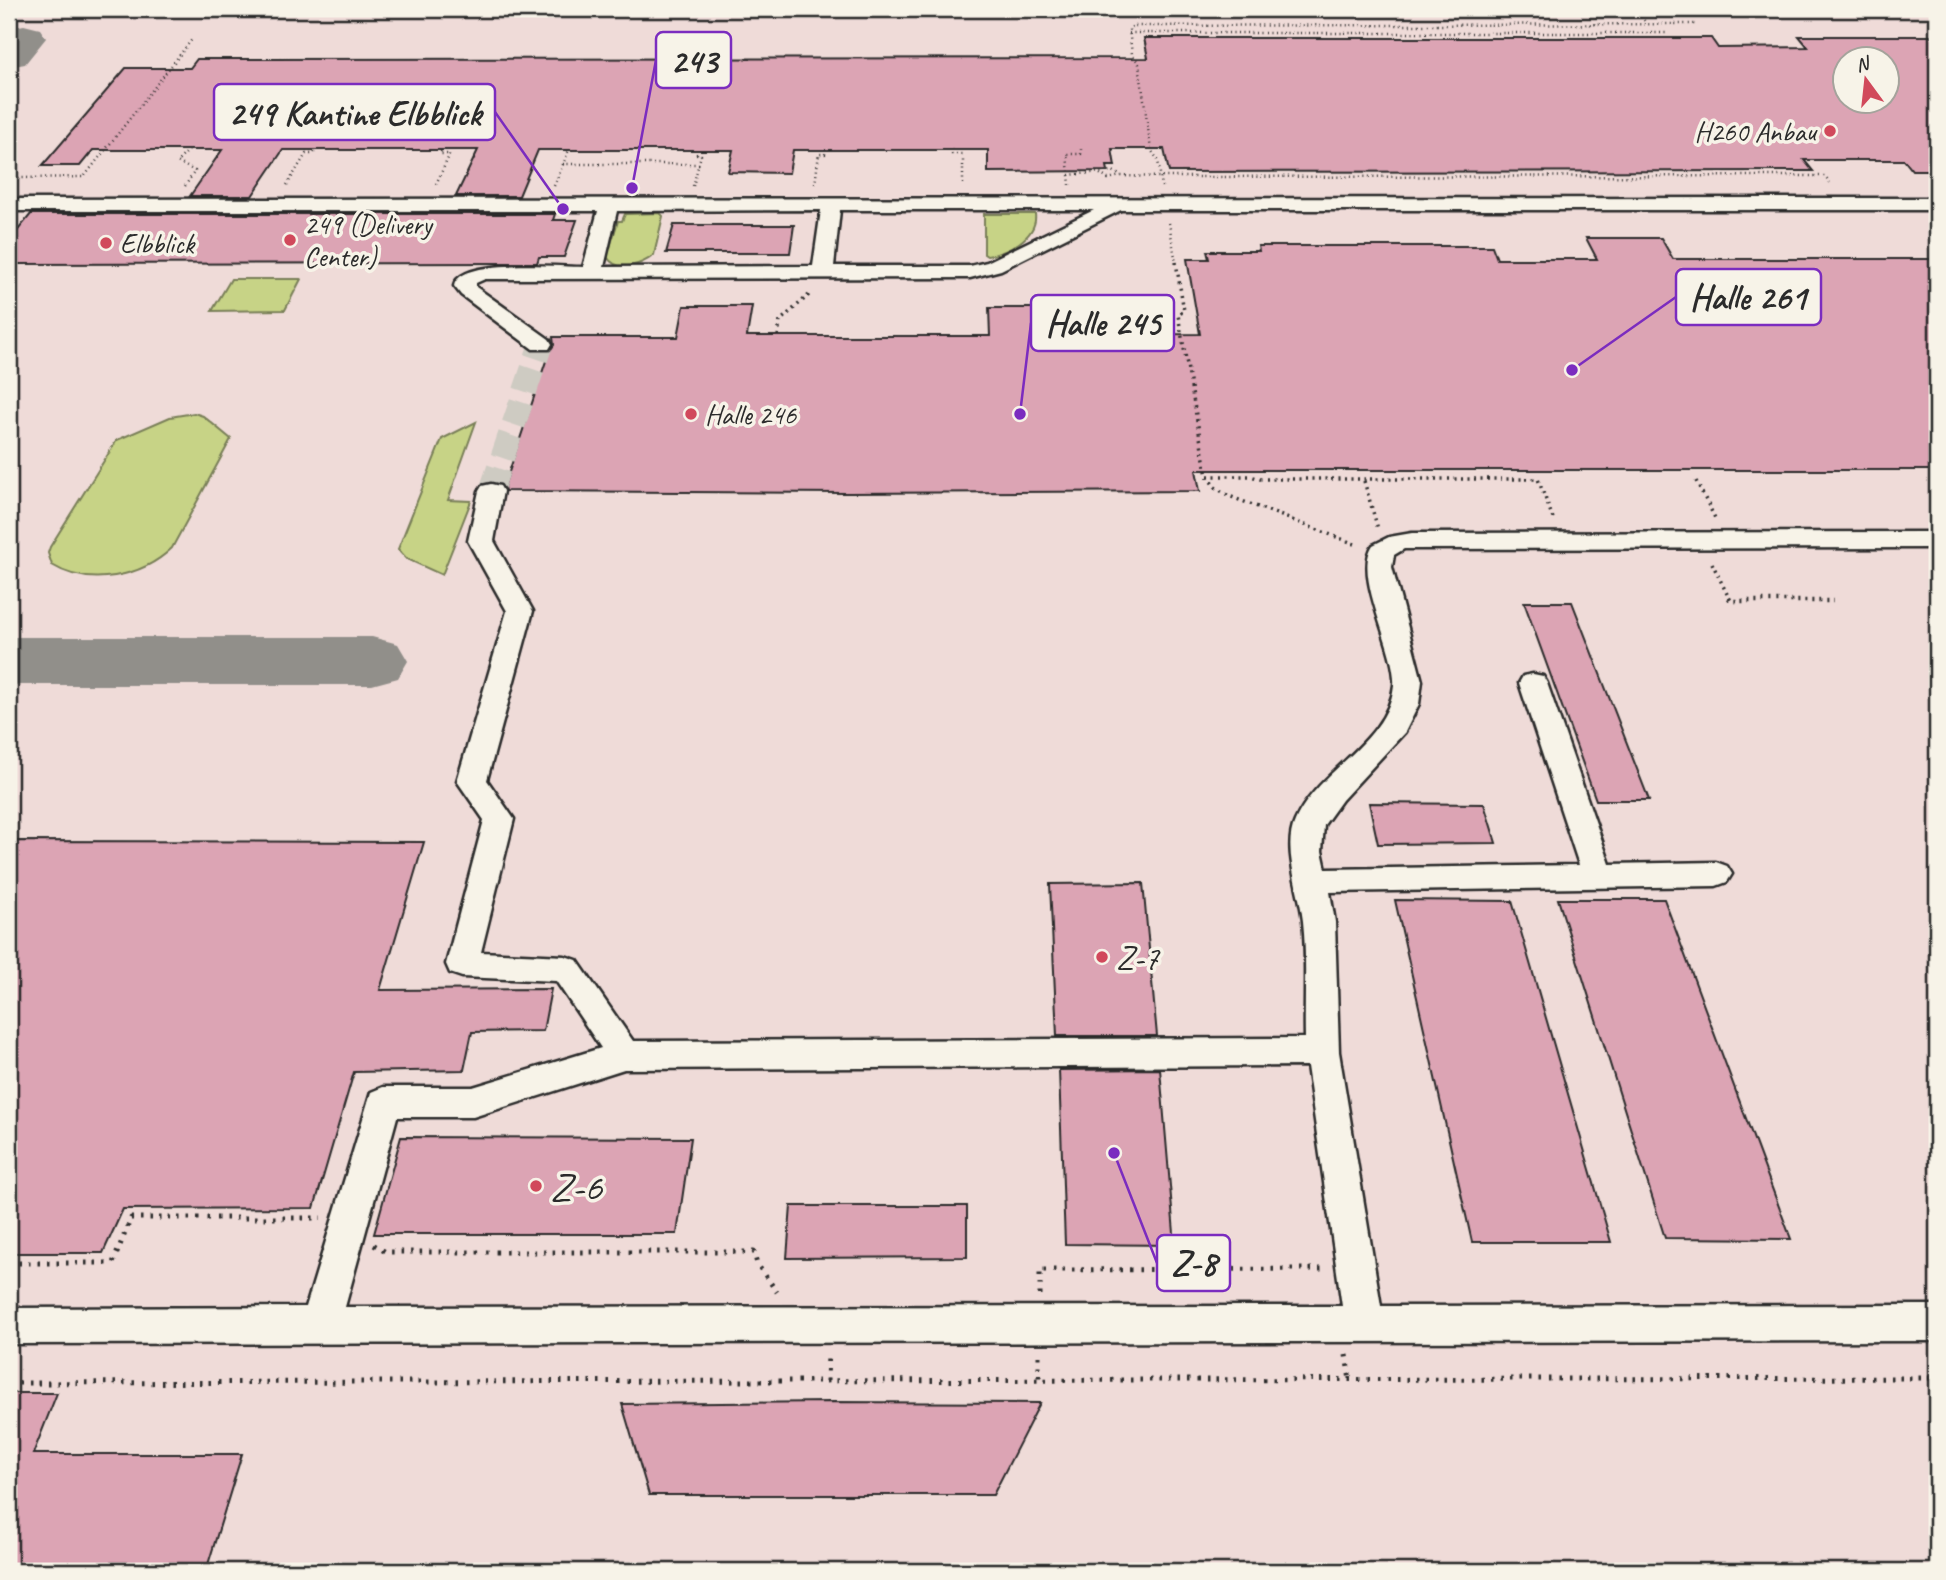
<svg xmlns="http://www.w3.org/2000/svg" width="1946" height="1580" font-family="Caveat,sans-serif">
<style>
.built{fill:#efdbd8;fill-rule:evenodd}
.green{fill:#c7d386;stroke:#797f58;stroke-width:2}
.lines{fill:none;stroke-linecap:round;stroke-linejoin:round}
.taxiway{fill:#918f8a;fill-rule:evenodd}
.building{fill:#dca4b4;stroke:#2b2b2b;stroke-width:2;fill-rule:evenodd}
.minor-tunnel{stroke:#cecbc2;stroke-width:24;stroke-dasharray:24 11;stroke-linecap:butt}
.minor-casing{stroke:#2b2b2b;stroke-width:5}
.path-far3{stroke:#2b2b2b;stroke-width:2.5;stroke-dasharray:1 3.5;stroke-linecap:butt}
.path-far2{stroke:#2b2b2b;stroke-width:3.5;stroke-dasharray:2 4.5;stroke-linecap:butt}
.path-far1{stroke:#2b2b2b;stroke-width:4.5;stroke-dasharray:2 5;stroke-linecap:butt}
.path{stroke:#2b2b2b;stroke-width:5;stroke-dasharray:2.5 7;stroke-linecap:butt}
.minor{fill:#f7f3e8;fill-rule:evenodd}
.poi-dot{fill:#d1495b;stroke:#f7f3e8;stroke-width:2.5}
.labels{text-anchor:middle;stroke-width:7;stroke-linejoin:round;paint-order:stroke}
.far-poi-label{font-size:28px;fill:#2b2b2b;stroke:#f7f3e8;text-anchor:start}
.poi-label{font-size:33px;fill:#2b2b2b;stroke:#f7f3e8;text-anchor:start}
.near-poi-label{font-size:40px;fill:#2b2b2b;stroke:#f7f3e8;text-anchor:start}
.leader{fill:none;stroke:#7b2cbf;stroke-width:2.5}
.callout-dot{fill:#7b2cbf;stroke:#f7f3e8;stroke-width:2.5}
.callout{fill:#f7f3e8;stroke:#7b2cbf;stroke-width:2.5}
.callout-label{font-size:35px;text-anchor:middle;font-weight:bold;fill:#2b2b2b}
</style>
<rect width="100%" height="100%" fill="#f7f3e8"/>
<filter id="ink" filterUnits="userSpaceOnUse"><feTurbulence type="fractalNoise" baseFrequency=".0143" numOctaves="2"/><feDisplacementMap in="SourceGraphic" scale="14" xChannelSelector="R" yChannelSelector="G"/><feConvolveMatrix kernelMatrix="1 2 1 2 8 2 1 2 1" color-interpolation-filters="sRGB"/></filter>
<g filter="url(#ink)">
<path class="built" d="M9 9H1937V1571H9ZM1844 60H1886V102H1844Z"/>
<path class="green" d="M660 213 663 216 654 255C643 264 618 274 607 257L618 221H622L625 214Z
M984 214H1035C1038 237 1007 253 987 256L984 254Z
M231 279H301L285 310 212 311Z
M194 413 203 416 231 439 172 548C142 577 89 588 52 565L48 553 50 547 117 440 170 417Z
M476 422 448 500 471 501 442 575 407 559 398 549 442 439Z"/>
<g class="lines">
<path class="taxiway" d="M24 25 40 29 46 38 25 64 9 67V28Z
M9 637H372L398 644 408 661 398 678 372 685H9Z"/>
</g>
<path class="building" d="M1799 36H1937V170H1912L1904 160H1804L1813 171 1169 172 1164 149H1112L1115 166H1107L1108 171 988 172V150H793L789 173 728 172 733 150H538L519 196H456L478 150H283L252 196H190L222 150H93L80 166H42L126 68H190L197 59 1148 58 1144 38H1711L1718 48 1808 47ZM1844 60H1886V102H1844Z
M31 214H555L553 220H577L564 257H539L537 263 9 264V241Z
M674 225H794L790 253H666Z
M1586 238H1661L1673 259H1937V470H1196L1200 491 848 493 505 491 504 487 549 352 554 345 553 337H678L684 306H752L747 336H990L989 308H1056L1058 335 1200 334 1187 259H1209L1207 251H1259L1258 246H1492L1497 259H1597Z
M1524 602H1572L1649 800H1596Z
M1369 803 1484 804 1496 843 1378 844Z
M9 841 424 842 380 990 551 989 543 1031 472 1032 464 1070 354 1072 314 1208 123 1209 103 1253H9Z
M1143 883 1157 1036H1057L1050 884Z
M1558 899H1664L1791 1239 1665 1238Z
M1395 900 1512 901 1611 1242H1472Z
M1160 1069 1175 1245 1065 1244 1059 1070Z
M401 1137 691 1138 677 1234H374Z
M791 1206H967V1257L787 1258Z
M9 1393H57L33 1454H242L206 1571H9Z
M831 1402 1040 1403 993 1495H649L622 1404Z"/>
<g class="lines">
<path class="minor-tunnel" d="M491 491 541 344"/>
<g class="minor-casing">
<path id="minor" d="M1937 198V210H1121L1001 270 970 278 485 279 476 283V287L549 339 552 344 549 349H533L461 295 454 286C459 257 558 267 583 267L598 211H9V199ZM821 210 813 266 604 267 617 211ZM840 210H1094L987 262 970 266H834Z
M491 484 500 486 503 491 494 541 533 611 487 780 514 819 481 952 565 956 577 960 633 1041 1305 1038C1304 999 1307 959 1303 921 1300 891 1282 849 1295 821 1318 769 1388 743 1394 685 1397 649 1352 576 1373 545L1389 537 1412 533 1937 532V548L1404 549 1394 555 1392 567 1422 681 1419 704 1405 732 1342 800 1324 825 1322 851 1326 869 1579 865 1519 683 1523 676 1533 674 1543 676 1547 683 1610 864 1716 862 1727 866 1732 874 1727 882 1716 886 1330 892 1335 922 1339 1052 1381 1306 1937 1305V1341L9 1344V1308L306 1307 371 1092 383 1087H473L601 1048 556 981 462 977 450 973 446 964 484 820 457 781 507 611 468 541 479 491 482 486ZM1307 1066 1342 1306 345 1307 397 1117H473L624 1069Z"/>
</g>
<path class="path-far3" d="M1636 9 1646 23
M1129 33H1666
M953 149 952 154H963V185
M563 164H699
M1100 174 1108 179 1121 176
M1069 175 1113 171 1121 176 1160 177 1825 176 1832 185
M436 184 450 154H440L442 150
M815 184 819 154H825L826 150
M12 185 19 178 84 177 193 38
M287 185 306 154H313L316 150
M1070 185 1067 154H1081V149
M185 186 195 171 177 162 189 150
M554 186 569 150
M693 186 701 155 697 154 698 150
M1162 187 1158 160 1151 150 1139 64 1132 54 1129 29 1133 26 1696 24
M1169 223 1176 263"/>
<path class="path-far2" d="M1176 262 1184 311 1178 315 1207 476 1215 487 1229 496 1355 544
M778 336 780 321 810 294
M1208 476H1251L1260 479H1538L1554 521
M1364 481 1378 529
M1696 481 1715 518
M1712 563 1730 600"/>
<path class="path-far1" d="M1729 598 1731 601H1833"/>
<path class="path" d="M374 1245 386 1252H754L757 1264 777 1292
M9 1263H113L131 1218H321
M1040 1295V1270L1322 1269
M1346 1355 1350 1380
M1039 1356V1380
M827 1381 828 1355
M9 1383 1937 1378"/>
<use href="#minor" class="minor"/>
</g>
</g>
<g class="poi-dot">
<circle cx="1830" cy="131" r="7"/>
<circle cx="290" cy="240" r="7"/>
<circle cx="106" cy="243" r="7"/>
<circle cx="691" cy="414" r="7"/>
<circle cx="1102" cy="957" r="7"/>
<circle cx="536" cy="1186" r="7"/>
</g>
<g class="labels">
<g class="far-poi-label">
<text x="1816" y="141" text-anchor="end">H260 Anbau</text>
<text x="304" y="234">249 (Delivery<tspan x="304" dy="32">Center)</tspan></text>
<text x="120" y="253">Elbblick</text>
<text x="705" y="424">Halle 246</text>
</g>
<g class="poi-label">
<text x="1116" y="969">Z-7</text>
</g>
<g class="near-poi-label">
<text x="550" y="1200">Z-6</text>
</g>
</g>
<path class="leader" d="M632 188L656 60M563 209L495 112M1572 370L1676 297M1020 414L1031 323M1114 1153L1157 1263"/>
<g class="callout-dot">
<circle cx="632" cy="188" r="7"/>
<circle cx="563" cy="209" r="7"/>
<circle cx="1572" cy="370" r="7"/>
<circle cx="1020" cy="414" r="7"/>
<circle cx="1114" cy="1153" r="7"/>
</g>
<g class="callout">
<rect x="656" y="32" width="75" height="56" rx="7"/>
<rect x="214" y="84" width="281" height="56" rx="7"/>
<rect x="1676" y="269" width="145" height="56" rx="7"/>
<rect x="1031" y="295" width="143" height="56" rx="7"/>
<rect x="1157" y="1235" width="73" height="56" rx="7"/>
</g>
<g class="callout-label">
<text x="694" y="73">243</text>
<text x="355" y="125">249 Kantine Elbblick</text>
<text x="1748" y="309">Halle 261</text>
<text x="1103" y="335">Halle 245</text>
<text x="1194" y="1275">Z-8</text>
</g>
<rect width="1946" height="1580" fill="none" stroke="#f7f3e8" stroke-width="35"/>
<rect x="18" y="18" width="1911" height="1545" fill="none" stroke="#2b2b2b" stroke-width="2.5" filter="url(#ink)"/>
<g transform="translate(1866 80) rotate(345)"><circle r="33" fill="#f7f3e8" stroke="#a5a39c" stroke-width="2"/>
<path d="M0-5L12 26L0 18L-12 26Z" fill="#d1495b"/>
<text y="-10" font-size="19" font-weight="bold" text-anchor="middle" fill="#2b2b2b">N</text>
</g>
</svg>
